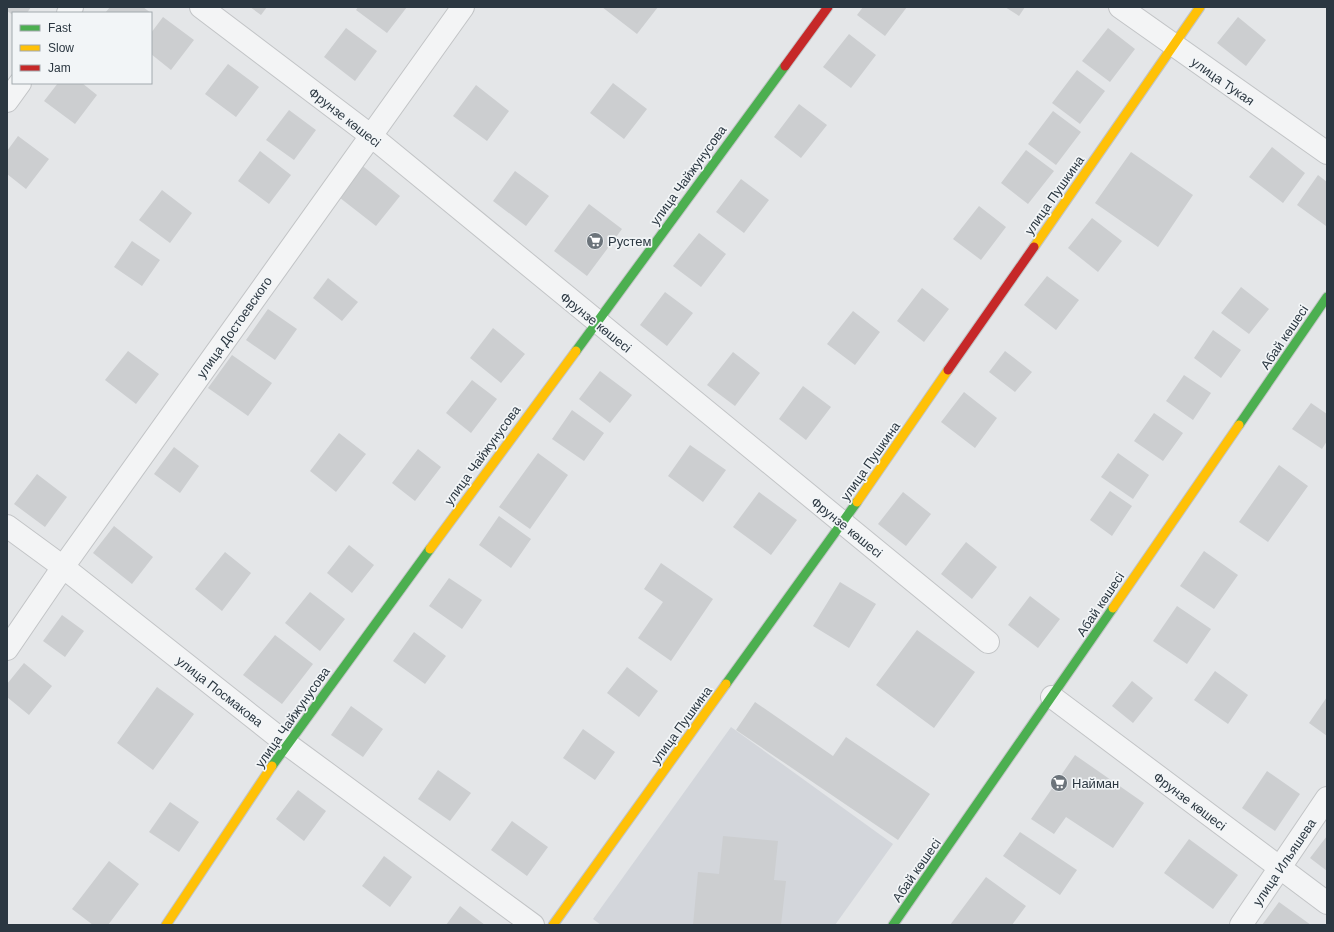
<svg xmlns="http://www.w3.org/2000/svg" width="1334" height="932" font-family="Arial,sans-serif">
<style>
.built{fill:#d3d6db}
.building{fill:#ccced0}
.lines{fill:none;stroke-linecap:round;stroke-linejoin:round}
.street-casing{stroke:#c2c4c6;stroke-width:24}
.fast-casing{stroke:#c2c4c6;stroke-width:11}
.slow-casing{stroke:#c2c4c6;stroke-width:11}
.jam-casing{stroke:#c2c4c6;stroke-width:11}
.street{stroke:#f3f4f5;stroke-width:22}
.fast{stroke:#4caf50;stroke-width:9}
.slow{stroke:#ffc107;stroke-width:9}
.jam{stroke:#c62828;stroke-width:9}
.labels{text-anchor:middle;stroke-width:3.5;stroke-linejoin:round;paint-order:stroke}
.street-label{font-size:13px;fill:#2b3741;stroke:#f2f5f7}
.poi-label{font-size:13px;fill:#2b3741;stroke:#f2f5f7;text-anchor:start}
</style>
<rect width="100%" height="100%" fill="#e4e6e8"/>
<path class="built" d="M731 727 893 844 835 925H601L593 919Z"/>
<path class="building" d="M7 7H31L27 13H13V15L7 11Z
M110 7H143L151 13H105Z
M250 7H267L261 15Z
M358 7H407L387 33 356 10Z
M602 7H658L637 34Z
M863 7H907L885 36 857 15Z
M1005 7H1025L1019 16Z
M163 17 194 40 171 70 151 54V33Z
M1238 17 1266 40 1246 66 1217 43Z
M346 28 377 51 355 81 324 57Z
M1108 28 1135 49 1110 82 1082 61Z
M849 34 876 55 851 88 823 67Z
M228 64 259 87 236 117 205 94Z
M1077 70 1105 91 1080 124 1052 103Z
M58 83H82L97 95 75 124 44 101Z
M613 83 647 109 624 139 590 113Z
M476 85 509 111 487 141 453 116Z
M799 104 827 125 801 158 774 137Z
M289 110 316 130 294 160 266 140Z
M1053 111 1081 132 1056 165 1028 144Z
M18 136 49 159 26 189 7 174V151Z
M1272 147 1305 173 1283 203 1249 177Z
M1026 150 1054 171 1028 204 1001 183Z
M260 151 291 175 269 204 238 181Z
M1131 152 1193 195 1158 247 1095 203Z
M359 163 400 196 376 226 335 194Z
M515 171 549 196 526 226 493 201Z
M1318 175 1327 182 1326 226 1297 205Z
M741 179 769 200 744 233 716 212Z
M162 190 192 213 170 243 139 220Z
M589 204 622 229 587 276 554 251Z
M979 206 1006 227 981 260 953 239Z
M1092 218 1122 241 1098 272 1068 248Z
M699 233 726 254 701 287 673 266Z
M132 241 160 260 142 286 114 267Z
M1047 276 1079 300 1056 330 1024 305Z
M328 278 358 302 342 321 313 298Z
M1241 287 1269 309 1249 334 1221 313Z
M922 288 949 309 924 342 897 321Z
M665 292 693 313 667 346 640 325Z
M268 309 297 329 275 360 246 340Z
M853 311 880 332 855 365 827 344Z
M493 328 525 354 501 383 470 358Z
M1213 330 1241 350 1221 378 1194 358Z
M128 351 159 374 136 404 105 380Z
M1005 351 1032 372 1015 392 989 372Z
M733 352 760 373 735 406 707 385Z
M232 355 272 383 248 416 208 388Z
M600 371 632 395 610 423 579 399Z
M1184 375 1211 393 1193 420 1166 401Z
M472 380 497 399 471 433 446 413Z
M803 386 831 407 806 440 779 419Z
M964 392 997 418 975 448 941 422Z
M1311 403 1327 414V441L1322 449 1292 429Z
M572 410 604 433 584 461 552 439Z
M1154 413 1183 433 1163 461 1134 441Z
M339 433 366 454 336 492 310 471Z
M690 445 726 470 703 502 668 476Z
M174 447 199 466 180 493 154 474Z
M418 449 441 467 415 501 392 483Z
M538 453 568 475 530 529 499 507Z
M1118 453 1149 475 1133 499 1101 477Z
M1279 465 1308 486 1268 542 1239 522Z
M37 474 67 497 45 527 14 504Z
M1110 491 1132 506 1112 536 1090 520Z
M759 492 797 520 771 555 733 527Z
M903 492 931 514 906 546 878 524Z
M499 516 531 539 511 568 479 545Z
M114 526 153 557 132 584 93 553Z
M966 542 997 567 972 599 941 574Z
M349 545 374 565 352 593 327 573Z
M1204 551 1238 575 1214 609 1180 586Z
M225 552 251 573 222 611 195 589Z
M661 563 713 599 671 661 638 638 663 602 644 589Z
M449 578 482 600 462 629 429 606Z
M840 582 876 604 849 648 813 626Z
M310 592 345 619 320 651 285 623Z
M1030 596 1060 619 1038 648 1008 625Z
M1177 606 1211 629 1187 664 1153 641Z
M62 615 84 631 65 657 43 641Z
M917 630 975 672 934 728 876 685Z
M414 632 446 656 425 684 393 661Z
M275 635 313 664 282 704 243 675Z
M24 663 52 686 29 715 7 697V684Z
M627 667 658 691 639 717 607 693Z
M1215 671 1248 695 1228 724 1194 700Z
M1132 681 1153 698 1133 723 1112 706Z
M157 687 194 714 153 770 117 743Z
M1327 697V736L1309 723Z
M755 702 833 756 846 737 930 794 898 840 736 730Z
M351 706 383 729 363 757 331 735Z
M583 729 615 752 595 780 563 758Z
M1075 755 1144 803 1113 848 1066 817 1054 834 1031 819Z
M438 770 471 793 450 821 418 799Z
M1267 771 1300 794 1275 831 1242 808Z
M298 790 326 811 304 841 276 819Z
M170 802 199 822 179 852 149 832Z
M512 821 548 847 527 876 491 850Z
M1020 832 1077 870 1060 895 1003 856Z
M723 836 778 841 774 880 786 881 781 925H693L698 872 719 874Z
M1327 836V871L1310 858Z
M1189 839 1238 875 1213 909 1164 873Z
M384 856 412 877 390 907 362 886Z
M109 861 139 884 108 925H93L72 909Z
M986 877 1026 906 1012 925H950Z
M1279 902 1311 925H1262Z
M460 906 485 925H446Z"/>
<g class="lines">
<g class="street-casing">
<path id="street" d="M201 7 370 135 988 642
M1120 7 1327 153
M68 13 72 7
M7 101 20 83
M7 526 63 567 287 744 533 925
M7 649 63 567 463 7
M1052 697 1327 903
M1241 925 1327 798"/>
</g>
<g class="fast-casing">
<path id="fast" d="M576 351 785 66
M1239 425 1327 297
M726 684 857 502
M272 766 430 549
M893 925 1113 608"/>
</g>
<g class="slow-casing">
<path id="slow" d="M1034 247 1200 7
M857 502 948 370
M430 549 576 351
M1113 608 1239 425
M166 925 272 766
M553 925 726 684"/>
</g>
<g class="jam-casing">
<path id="jam" d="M785 66 828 7
M948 370 1034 247"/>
</g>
<use href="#street" class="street"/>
<use href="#fast" class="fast"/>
<use href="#slow" class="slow"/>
<use href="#jam" class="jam"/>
</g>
<defs>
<g id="supermarket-disc" transform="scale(0.9)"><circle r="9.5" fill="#6c747b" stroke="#f2f5f7"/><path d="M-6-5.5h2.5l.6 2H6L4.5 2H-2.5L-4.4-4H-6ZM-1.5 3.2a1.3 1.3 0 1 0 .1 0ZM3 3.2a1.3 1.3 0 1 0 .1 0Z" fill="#fff"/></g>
</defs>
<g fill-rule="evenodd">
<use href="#supermarket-disc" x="595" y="241"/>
<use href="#supermarket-disc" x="1059" y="783"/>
</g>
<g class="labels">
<g class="street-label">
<text transform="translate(1223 81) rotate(35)" y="5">улица Тукая</text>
<text transform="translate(345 117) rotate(38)" y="5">Фрунзе көшесі</text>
<text transform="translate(688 175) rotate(-54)" y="5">улица Чайжунусова</text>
<text transform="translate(1054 195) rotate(-55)" y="5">улица Пушкина</text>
<text transform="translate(596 322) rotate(39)" y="5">Фрунзе көшесі</text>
<text transform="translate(234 327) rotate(-55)" y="5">улица Достоевского</text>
<text transform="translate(1284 337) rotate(-56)" y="5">Абай көшесі</text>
<text transform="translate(482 455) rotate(-54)" y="5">улица Чайжунусова</text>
<text transform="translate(870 461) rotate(-55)" y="5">улица Пушкина</text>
<text transform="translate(847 527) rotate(39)" y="5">Фрунзе көшесі</text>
<text transform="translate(1100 604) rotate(-56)" y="5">Абай көшесі</text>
<text transform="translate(220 691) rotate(38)" y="5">улица Посмакова</text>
<text transform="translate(292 717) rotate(-55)" y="5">улица Чайжунусова</text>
<text transform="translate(681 725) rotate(-54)" y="5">улица Пушкина</text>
<text transform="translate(1190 801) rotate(37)" y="5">Фрунзе көшесі</text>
<text transform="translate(1284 862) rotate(-56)" y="5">улица Ильяшева</text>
<text transform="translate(916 870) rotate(-55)" y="5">Абай көшесі</text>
</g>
<g class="poi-label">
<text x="608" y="246">Рустем</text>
<text x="1072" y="788">Найман</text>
</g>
</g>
<rect width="1334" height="932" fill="none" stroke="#2b3741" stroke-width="16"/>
<rect x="12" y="12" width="140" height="72" fill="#f2f5f7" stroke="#a2a9ae"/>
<rect x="20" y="25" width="20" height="6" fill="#4caf50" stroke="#a2a9ae"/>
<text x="48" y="32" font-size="12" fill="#2b3741">Fast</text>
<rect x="20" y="45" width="20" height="6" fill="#ffc107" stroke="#a2a9ae"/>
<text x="48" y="52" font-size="12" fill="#2b3741">Slow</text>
<rect x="20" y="65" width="20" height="6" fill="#c62828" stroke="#a2a9ae"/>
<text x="48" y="72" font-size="12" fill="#2b3741">Jam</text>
</svg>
